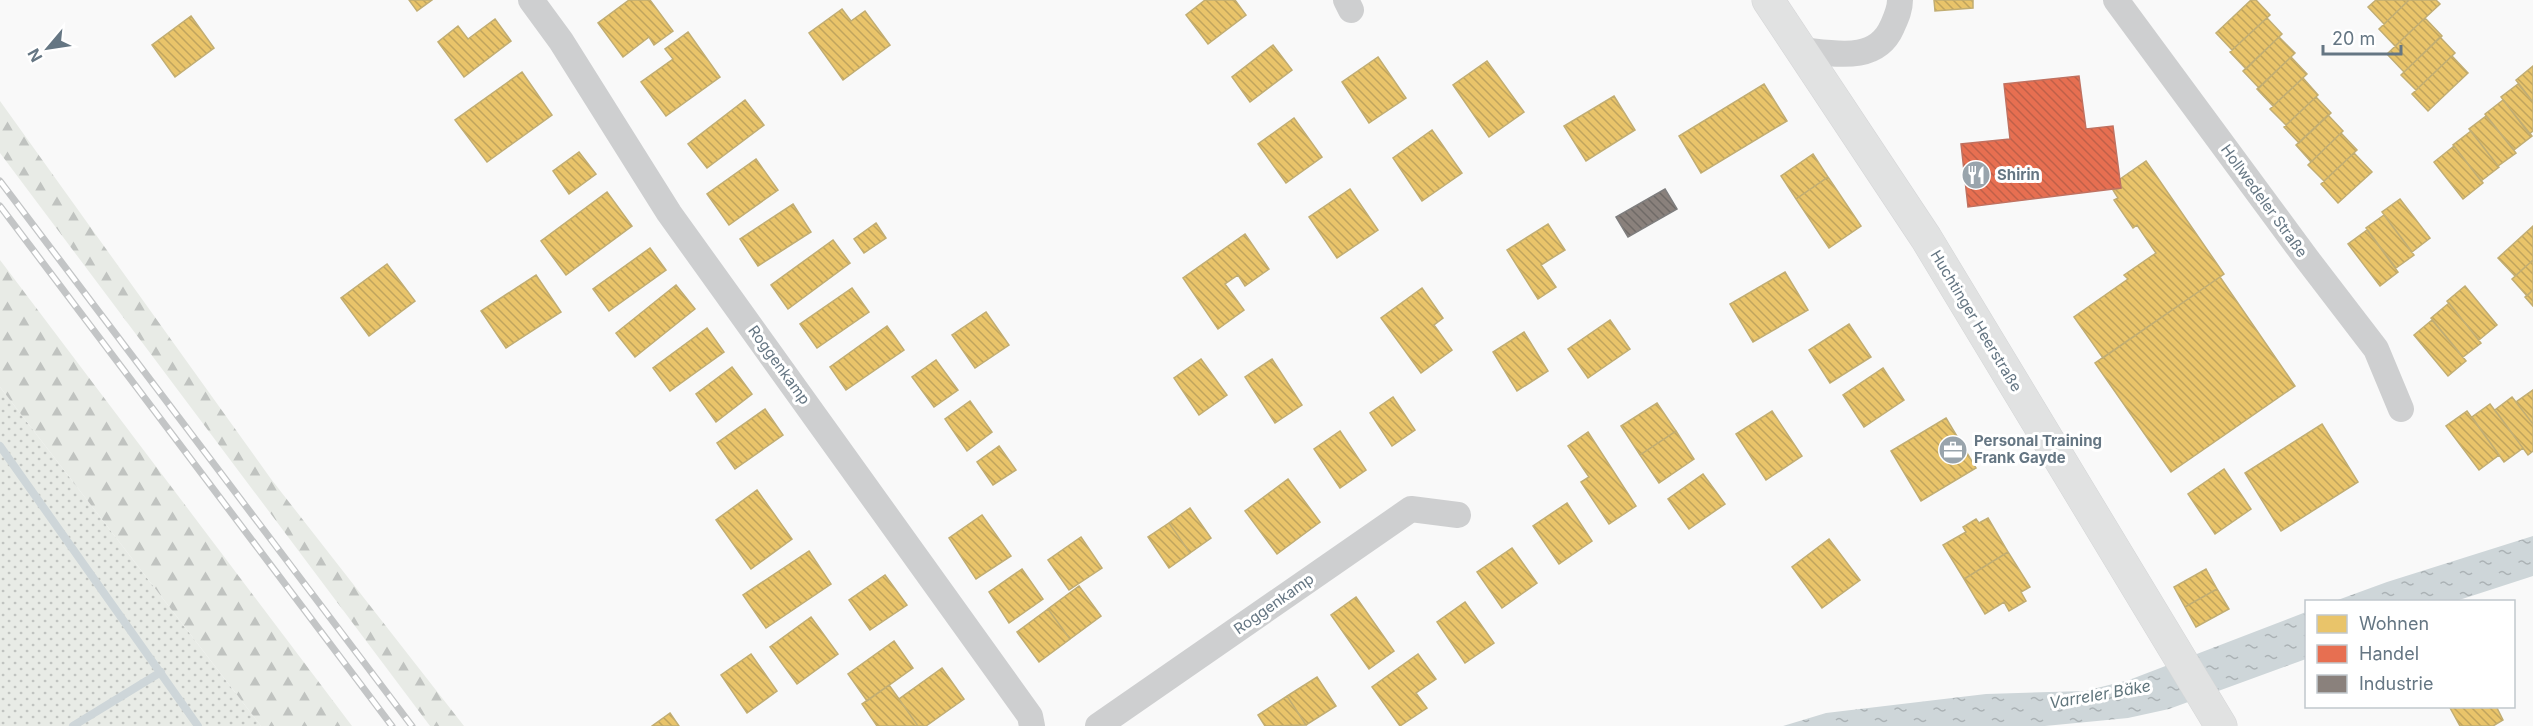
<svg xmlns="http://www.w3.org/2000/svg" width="2533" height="726" font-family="Inter,sans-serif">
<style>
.grass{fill:url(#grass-dots)}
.forest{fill:url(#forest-firs)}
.water{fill:url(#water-ripples)}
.homes{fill:url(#homes-back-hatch);stroke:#c1ad72;stroke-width:1.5}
.shops{fill:url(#shops-back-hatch);stroke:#c07160;stroke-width:1.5}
.industry{fill:url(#industry-back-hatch);stroke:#7f7e7e;stroke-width:1.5}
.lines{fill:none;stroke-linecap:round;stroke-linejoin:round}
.stream{stroke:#ced6d9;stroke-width:8}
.major-casing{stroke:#d5d6d7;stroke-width:33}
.minor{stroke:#cecfd0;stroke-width:26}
.major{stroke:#e1e2e2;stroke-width:32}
.rail-casing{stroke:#c3c5c6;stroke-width:7}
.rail{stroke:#fff;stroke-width:4.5;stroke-dasharray:14;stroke-linecap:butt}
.labels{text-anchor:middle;stroke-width:6;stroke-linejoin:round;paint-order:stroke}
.poi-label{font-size:15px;font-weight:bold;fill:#657683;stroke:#fff;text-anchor:start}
.street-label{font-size:15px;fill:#657683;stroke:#fff}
.water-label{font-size:16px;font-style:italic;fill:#60757c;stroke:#fff}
</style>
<defs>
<pattern id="grass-dots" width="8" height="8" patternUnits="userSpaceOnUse" patternTransform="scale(1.5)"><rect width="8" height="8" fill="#e8ebe6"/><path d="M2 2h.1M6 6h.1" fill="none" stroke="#c0c3c0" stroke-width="1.8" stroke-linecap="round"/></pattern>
<pattern id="forest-firs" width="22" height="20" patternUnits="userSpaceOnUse" patternTransform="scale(1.5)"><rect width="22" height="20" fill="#e8ebe6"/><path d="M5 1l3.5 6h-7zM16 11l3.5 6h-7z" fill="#c0c3c0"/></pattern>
<pattern id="water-ripples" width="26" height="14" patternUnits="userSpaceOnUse" patternTransform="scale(1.5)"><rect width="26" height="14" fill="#ced6d9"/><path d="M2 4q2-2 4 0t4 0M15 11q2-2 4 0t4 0" fill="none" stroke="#abb2b5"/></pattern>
<pattern id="homes-back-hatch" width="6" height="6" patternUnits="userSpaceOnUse" patternTransform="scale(1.5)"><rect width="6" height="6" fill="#e9c46a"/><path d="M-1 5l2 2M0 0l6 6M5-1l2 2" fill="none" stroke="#c0a45d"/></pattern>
<pattern id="shops-back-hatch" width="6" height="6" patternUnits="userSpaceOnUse" patternTransform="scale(1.5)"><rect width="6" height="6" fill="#e76f51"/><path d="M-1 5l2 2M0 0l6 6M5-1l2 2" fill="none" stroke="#bf6049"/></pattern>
<pattern id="industry-back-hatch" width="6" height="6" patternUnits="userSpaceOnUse" patternTransform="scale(1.5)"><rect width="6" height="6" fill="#8a817c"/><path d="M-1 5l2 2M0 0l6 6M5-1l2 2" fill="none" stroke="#6f6a67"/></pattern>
</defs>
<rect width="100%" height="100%" fill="#f9f9f9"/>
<path class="grass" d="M0 387 261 726H0Z"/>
<path class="forest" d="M0 101 271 479 464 726H430L0 153Z
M0 260 352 726H261L0 387Z"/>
<path class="water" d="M2533 536V576L2456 601H2335L2387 582Z
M2306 612V659L2169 709 2128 718 2045 726H1783L1826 713 1986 694 2085 691 2129 680Z"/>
<path class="homes" d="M409 0H432L417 11Z
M629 0H650L673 31 654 45 649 37 623 57 598 23Z
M1205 0H1235L1246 15 1208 44 1186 15Z
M1934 0H1973V8L1935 11Z
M2251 0H2256L2270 15 2232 50 2216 33Z
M2376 0H2409L2384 24 2368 7Z
M2409 0H2436L2440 4 2395 46 2379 29Z
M842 9 851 21 865 11 890 45 843 80 809 33Z
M191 16 214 48 175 77 152 45Z
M2267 18 2282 34 2246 69 2230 52Z
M2425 18 2442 36 2404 72 2387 54Z
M495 19 511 41 464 77 438 42 458 26 468 39Z
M688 32 720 77 666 116 641 82 673 59 665 49Z
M2279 37 2295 53 2259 88 2243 71Z
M2440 37 2455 53 2416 90 2401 75Z
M1273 45 1292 70 1250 102 1232 77Z
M2452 56 2468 73 2428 111 2412 94Z
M1378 57 1406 98 1369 123 1342 82Z
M2291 57 2307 74 2273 106 2257 89Z
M1487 61 1524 112 1489 137 1453 85Z
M2533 66V102L2516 80Z
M522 72 552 115 487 162 455 120Z
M2303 78 2318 95 2286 125 2270 109Z
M1764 84 1787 121 1701 173 1679 136Z
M2518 84 2533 102V131L2529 134 2501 97Z
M1614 96 1635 130 1586 161 1564 126Z
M2316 97 2331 113 2299 143 2284 127Z
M745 100 764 125 707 168 688 144Z
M2503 100 2532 136 2514 150 2485 114Z
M2328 115 2343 131 2311 162 2296 145Z
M2486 116 2516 153 2498 166 2469 129Z
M1294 118 1322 157 1286 183 1258 144Z
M1432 130 1462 173 1422 201 1393 158Z
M2471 131 2499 167 2481 181 2453 145Z
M2341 133 2357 150 2324 181 2308 165Z
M2454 146 2483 183 2463 199 2434 162Z
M579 152 596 174 569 194 553 171Z
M2354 153 2372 172 2338 203 2321 184Z
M1813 154 1828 177 1796 199 1781 176Z
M756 159 778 190 729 225 707 194Z
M2146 161 2224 274 2103 358 2074 317 2128 279 2124 275 2156 253 2137 225 2133 228 2114 200 2118 198 2113 190 2121 188 2120 179Z
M1828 177 1861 226 1829 248 1796 199Z
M1350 189 1378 230 1337 258 1309 217Z
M607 192 632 226 566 275 541 241Z
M2400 199 2430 238 2412 252 2382 212Z
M793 204 811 232 758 266 740 239Z
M2384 215 2414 255 2396 268 2366 228Z
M876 223 886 238 864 253 854 239Z
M1548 224 1565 250 1541 265 1556 287 1538 299 1507 250Z
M2533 226V260L2515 276 2498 258Z
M2367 230 2398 272 2380 286 2348 244Z
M1245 234 1269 269 1245 286 1238 275 1225 284 1244 310 1218 329 1183 278Z
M833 240 850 263 788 309 771 285Z
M650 248 666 270 609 311 593 289Z
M2533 260V290L2527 296 2512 279Z
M387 264 415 301 369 336 341 298Z
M1785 272 1808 310 1753 342 1730 304Z
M536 275 561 312 506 348 481 311Z
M2220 277 2295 386 2171 472 2095 363Z
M676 285 695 309 635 357 616 333Z
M2465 286 2497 325 2479 340 2447 301Z
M852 288 869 312 817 348 800 324Z
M1422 288 1443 318 1434 325 1452 350 1421 373 1381 318Z
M2533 290V306L2525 297Z
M2449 303 2481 343 2463 357 2431 318Z
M986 312 1009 345 975 368 952 335Z
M1610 320 1630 349 1588 378 1568 349Z
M2432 320 2466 361 2448 376 2414 335Z
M1849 324 1871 357 1830 383 1809 350Z
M887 326 904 350 846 390 830 367Z
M707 328 724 352 670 391 653 368Z
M1524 332 1548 371 1517 391 1493 352Z
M1201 359 1227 395 1199 415 1174 378Z
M1272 359 1302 405 1275 423 1245 377Z
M936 360 958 390 934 407 912 377Z
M732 367 752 394 716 422 696 394Z
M1883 368 1904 400 1864 427 1843 395Z
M2533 390V424L2516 402Z
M1393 397 1415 430 1392 446 1370 413Z
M2512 397 2533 424V451L2528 455 2495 410Z
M970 401 992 432 967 451 945 419Z
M1657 403 1676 431 1640 455 1621 426Z
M2490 404 2523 448 2504 462 2472 417Z
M765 409 783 435 735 469 717 443Z
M1772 411 1802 456 1766 480 1736 434Z
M2467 411 2499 455 2479 470 2446 426Z
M1946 418 1976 468 1921 501 1891 451Z
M2322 424 2358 482 2281 531 2245 473Z
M1340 431 1366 470 1340 488 1314 449Z
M1676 431 1694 459 1659 483 1640 455Z
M1588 432 1636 506 1609 524 1581 482 1589 477 1568 446Z
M999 446 1016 470 993 485 977 462Z
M2224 469 2251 509 2215 534 2188 494Z
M1703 474 1725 504 1689 529 1668 499Z
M1288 479 1320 522 1277 554 1245 511Z
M757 490 792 539 751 569 716 520Z
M1567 503 1592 541 1559 564 1533 526Z
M1190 508 1211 538 1190 553 1169 523Z
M982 515 1011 556 976 579 949 538Z
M1988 518 2008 552 1964 579 1943 545 1966 532 1963 527 1976 519 1979 523Z
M1169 523 1190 553 1169 568 1148 537Z
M1081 537 1102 568 1069 590 1048 560Z
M1829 539 1860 580 1822 608 1792 567Z
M1512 548 1537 583 1502 608 1477 572Z
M809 551 831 584 766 628 743 595Z
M2008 552 2030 587 2021 592 2026 601 2009 611 2004 602 1985 614 1964 579Z
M1022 569 1043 599 1009 623 989 592Z
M2206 569 2217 589 2185 607 2174 587Z
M885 575 907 605 870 630 849 600Z
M1079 586 1101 616 1070 639 1048 609Z
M2217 589 2229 609 2196 627 2185 607Z
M1356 597 1394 651 1369 669 1331 615Z
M1465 602 1494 643 1465 663 1437 622Z
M1048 609 1070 639 1039 662 1017 632Z
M811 617 838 654 797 684 770 647Z
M894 641 913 668 867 701 848 674Z
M751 654 777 691 747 713 721 675Z
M1418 654 1436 679 1416 693 1427 708 1400 726 1372 687Z
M942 668 964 699 926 726H918L899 699Z
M1317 677 1336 706 1306 725 1287 696Z
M889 685 899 699 918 726H877L862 704Z
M1287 696 1306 725 1265 726 1258 715Z
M2449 706H2496L2503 720 2493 726H2460Z
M670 713 679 726H652Z"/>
<path class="shops" d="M2079 76 2086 129 2113 126 2121 188 1968 207 1961 144 2010 139 2004 84Z"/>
<path class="industry" d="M1665 189 1677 209 1628 237 1616 217Z"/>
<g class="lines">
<path class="stream" d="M0 446 198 726
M73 726 161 672"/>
<g class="major-casing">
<path id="major" d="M1768 0 1926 238 2221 726"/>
</g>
<path class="minor" d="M531 0 561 41 669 213 1030 716 1032 726
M1346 0 1351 10
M2116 0 2307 259 2376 349 2401 409
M1800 50C1833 53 1876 64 1892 27 1896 18 1900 10 1900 0
M1098 726 1411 509 1458 515"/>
<use href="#major" class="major"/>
<g class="rail-casing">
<path id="rail" d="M0 181 412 726
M0 206 392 726"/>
</g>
<use href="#rail" class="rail"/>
</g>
<defs>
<g id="restaurant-disc" transform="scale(1.5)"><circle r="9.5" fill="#99a4ac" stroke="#fff"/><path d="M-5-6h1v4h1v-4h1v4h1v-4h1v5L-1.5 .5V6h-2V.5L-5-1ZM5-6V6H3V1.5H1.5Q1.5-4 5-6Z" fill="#fff"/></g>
<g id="office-disc" transform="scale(1.5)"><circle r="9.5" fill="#99a4ac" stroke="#fff"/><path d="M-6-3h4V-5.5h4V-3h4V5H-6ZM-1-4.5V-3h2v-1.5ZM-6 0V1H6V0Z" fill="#fff"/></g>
</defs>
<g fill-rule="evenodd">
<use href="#restaurant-disc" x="1976" y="175"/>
<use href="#office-disc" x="1953" y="450"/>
</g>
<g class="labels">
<g class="poi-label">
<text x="1997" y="180">Shirin</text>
<text x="1974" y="446">Personal Training<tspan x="1974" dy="17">Frank Gayde</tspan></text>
</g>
<g class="street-label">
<text transform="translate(2264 201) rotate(54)" y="5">Hollwedeler Straße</text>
<text transform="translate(1976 321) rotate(59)" y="5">Huchtinger Heerstraße</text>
<text transform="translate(779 365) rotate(54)" y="5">Roggenkamp</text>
<text transform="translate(1274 604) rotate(-35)" y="5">Roggenkamp</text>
</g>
<g class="water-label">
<text transform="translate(2100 694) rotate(-10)" y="6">Varreler Bäke</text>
</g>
</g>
<rect x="2305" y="600" width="210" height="108" fill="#ffffff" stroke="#c1c8cd" stroke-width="1.5"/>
<rect x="2317" y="615" width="30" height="18" fill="#e9c46a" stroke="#c1c8cd" stroke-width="1.5"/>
<text x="2359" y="630" font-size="18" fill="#657683">Wohnen</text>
<rect x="2317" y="645" width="30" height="18" fill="#e76f51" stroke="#c1c8cd" stroke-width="1.5"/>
<text x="2359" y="660" font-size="18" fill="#657683">Handel</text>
<rect x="2317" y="675" width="30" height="18" fill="#8a817c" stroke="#c1c8cd" stroke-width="1.5"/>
<text x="2359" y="690" font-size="18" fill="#657683">Industrie</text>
<g transform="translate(48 48) rotate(241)" stroke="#ffffff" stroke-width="4.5" paint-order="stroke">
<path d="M0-4.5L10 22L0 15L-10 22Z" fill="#657683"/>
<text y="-9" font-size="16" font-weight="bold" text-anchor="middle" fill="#657683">N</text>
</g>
<path d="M2323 45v9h78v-9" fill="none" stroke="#657683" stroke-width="3"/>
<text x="2332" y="45" font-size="18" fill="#657683" stroke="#ffffff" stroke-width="4.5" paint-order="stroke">20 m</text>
</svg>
